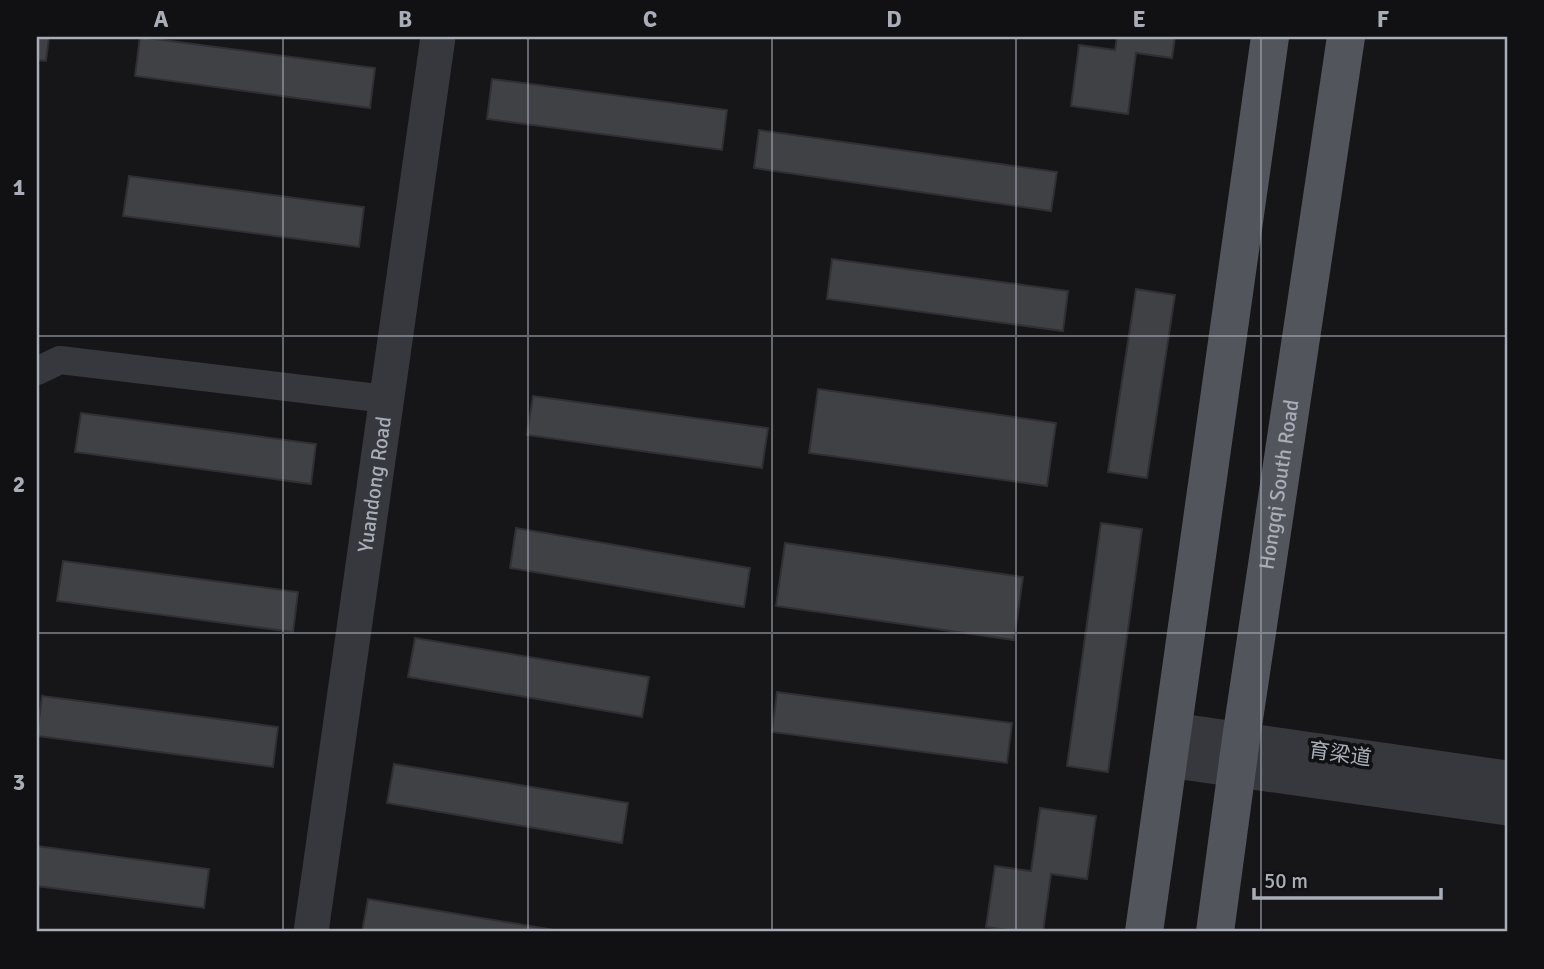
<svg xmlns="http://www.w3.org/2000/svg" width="1544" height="969" font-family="Signika,'Noto Sans SC',sans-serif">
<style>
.building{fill:#404145;stroke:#303034;stroke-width:2}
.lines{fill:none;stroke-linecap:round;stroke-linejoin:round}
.minor{stroke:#37383d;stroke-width:28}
.tertiary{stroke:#37383d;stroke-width:35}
.primary{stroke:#53555c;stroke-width:38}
.grid{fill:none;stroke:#a8adb8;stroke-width:2;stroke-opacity:0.55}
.labels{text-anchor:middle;stroke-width:7;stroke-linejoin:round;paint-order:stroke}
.street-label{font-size:21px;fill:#a8adb8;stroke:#111113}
.neatline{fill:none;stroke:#a8adb8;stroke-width:2.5}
.grid-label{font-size:23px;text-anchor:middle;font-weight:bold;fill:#a8adb8}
</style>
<rect width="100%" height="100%" fill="#161618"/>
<path class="building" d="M37 37H49L46 61 37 60Z
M140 37 375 68 370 108 135 76Z
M1117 37H1175L1172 58 1136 53 1128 114 1071 106 1079 45 1115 50Z
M492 79 727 110 722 150 487 119Z
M759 130 1057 172 1051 211 754 168Z
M129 176 364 207 359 247 123 216Z
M832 259 1068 291 1063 331 827 299Z
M1136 289 1175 295 1147 478 1108 472Z
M818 389 1056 423 1047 486 809 453Z
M533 396 768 428 762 468 527 435Z
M81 413 316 444 311 484 75 452Z
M1101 523 1142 529 1108 772 1067 766Z
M516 528 750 568 744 607 510 568Z
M785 543 1023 577 1014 640 776 606Z
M63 561 298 592 293 632 57 601Z
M415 638 649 677 642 717 408 677Z
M777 692 1012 723 1007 763 772 732Z
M42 696 278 727 273 767 37 736Z
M394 764 628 803 622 843 387 803Z
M1040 808 1096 816 1087 879 1051 874 1043 932H1023L986 927 995 866 1031 871Z
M37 846 209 869 204 908 37 886Z
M368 899 566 932H362Z"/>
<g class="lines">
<path class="minor" d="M37 371 60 360 386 399"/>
<g class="tertiary">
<path d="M1173 730 1507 778"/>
<path d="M1168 760 1507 808"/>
<path id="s1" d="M311 932 438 37"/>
</g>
<g class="primary">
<path d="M1144 932 1270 37"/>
<path id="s2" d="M1215 932 1241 739 1346 37"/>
</g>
</g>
<path class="grid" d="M283 37V932M528 37V932M772 37V932M1016 37V932M1261 37V932M37 336H1507M37 633H1507"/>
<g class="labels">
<g class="street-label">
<text dy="7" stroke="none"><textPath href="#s1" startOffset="452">Yuandong Road</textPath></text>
<text dy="7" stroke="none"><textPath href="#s2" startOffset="452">Hongqi South Road</textPath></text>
<text transform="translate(1340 754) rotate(8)" y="7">育梁道</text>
</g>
</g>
<rect width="1544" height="969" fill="none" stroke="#111113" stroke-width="77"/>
<path d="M1254 888v10h187v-10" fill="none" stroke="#a8adb8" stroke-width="3.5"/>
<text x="1264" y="888" font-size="21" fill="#a8adb8" stroke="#111113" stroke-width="5" paint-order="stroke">50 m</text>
<rect x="38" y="38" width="1468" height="892" class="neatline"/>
<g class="grid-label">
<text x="161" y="27">A</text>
<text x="405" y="27">B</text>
<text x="650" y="27">C</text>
<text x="894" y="27">D</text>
<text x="1139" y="27">E</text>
<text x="1383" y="27">F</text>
<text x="19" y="195">1</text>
<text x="19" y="492">2</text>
<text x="19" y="790">3</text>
</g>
</svg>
